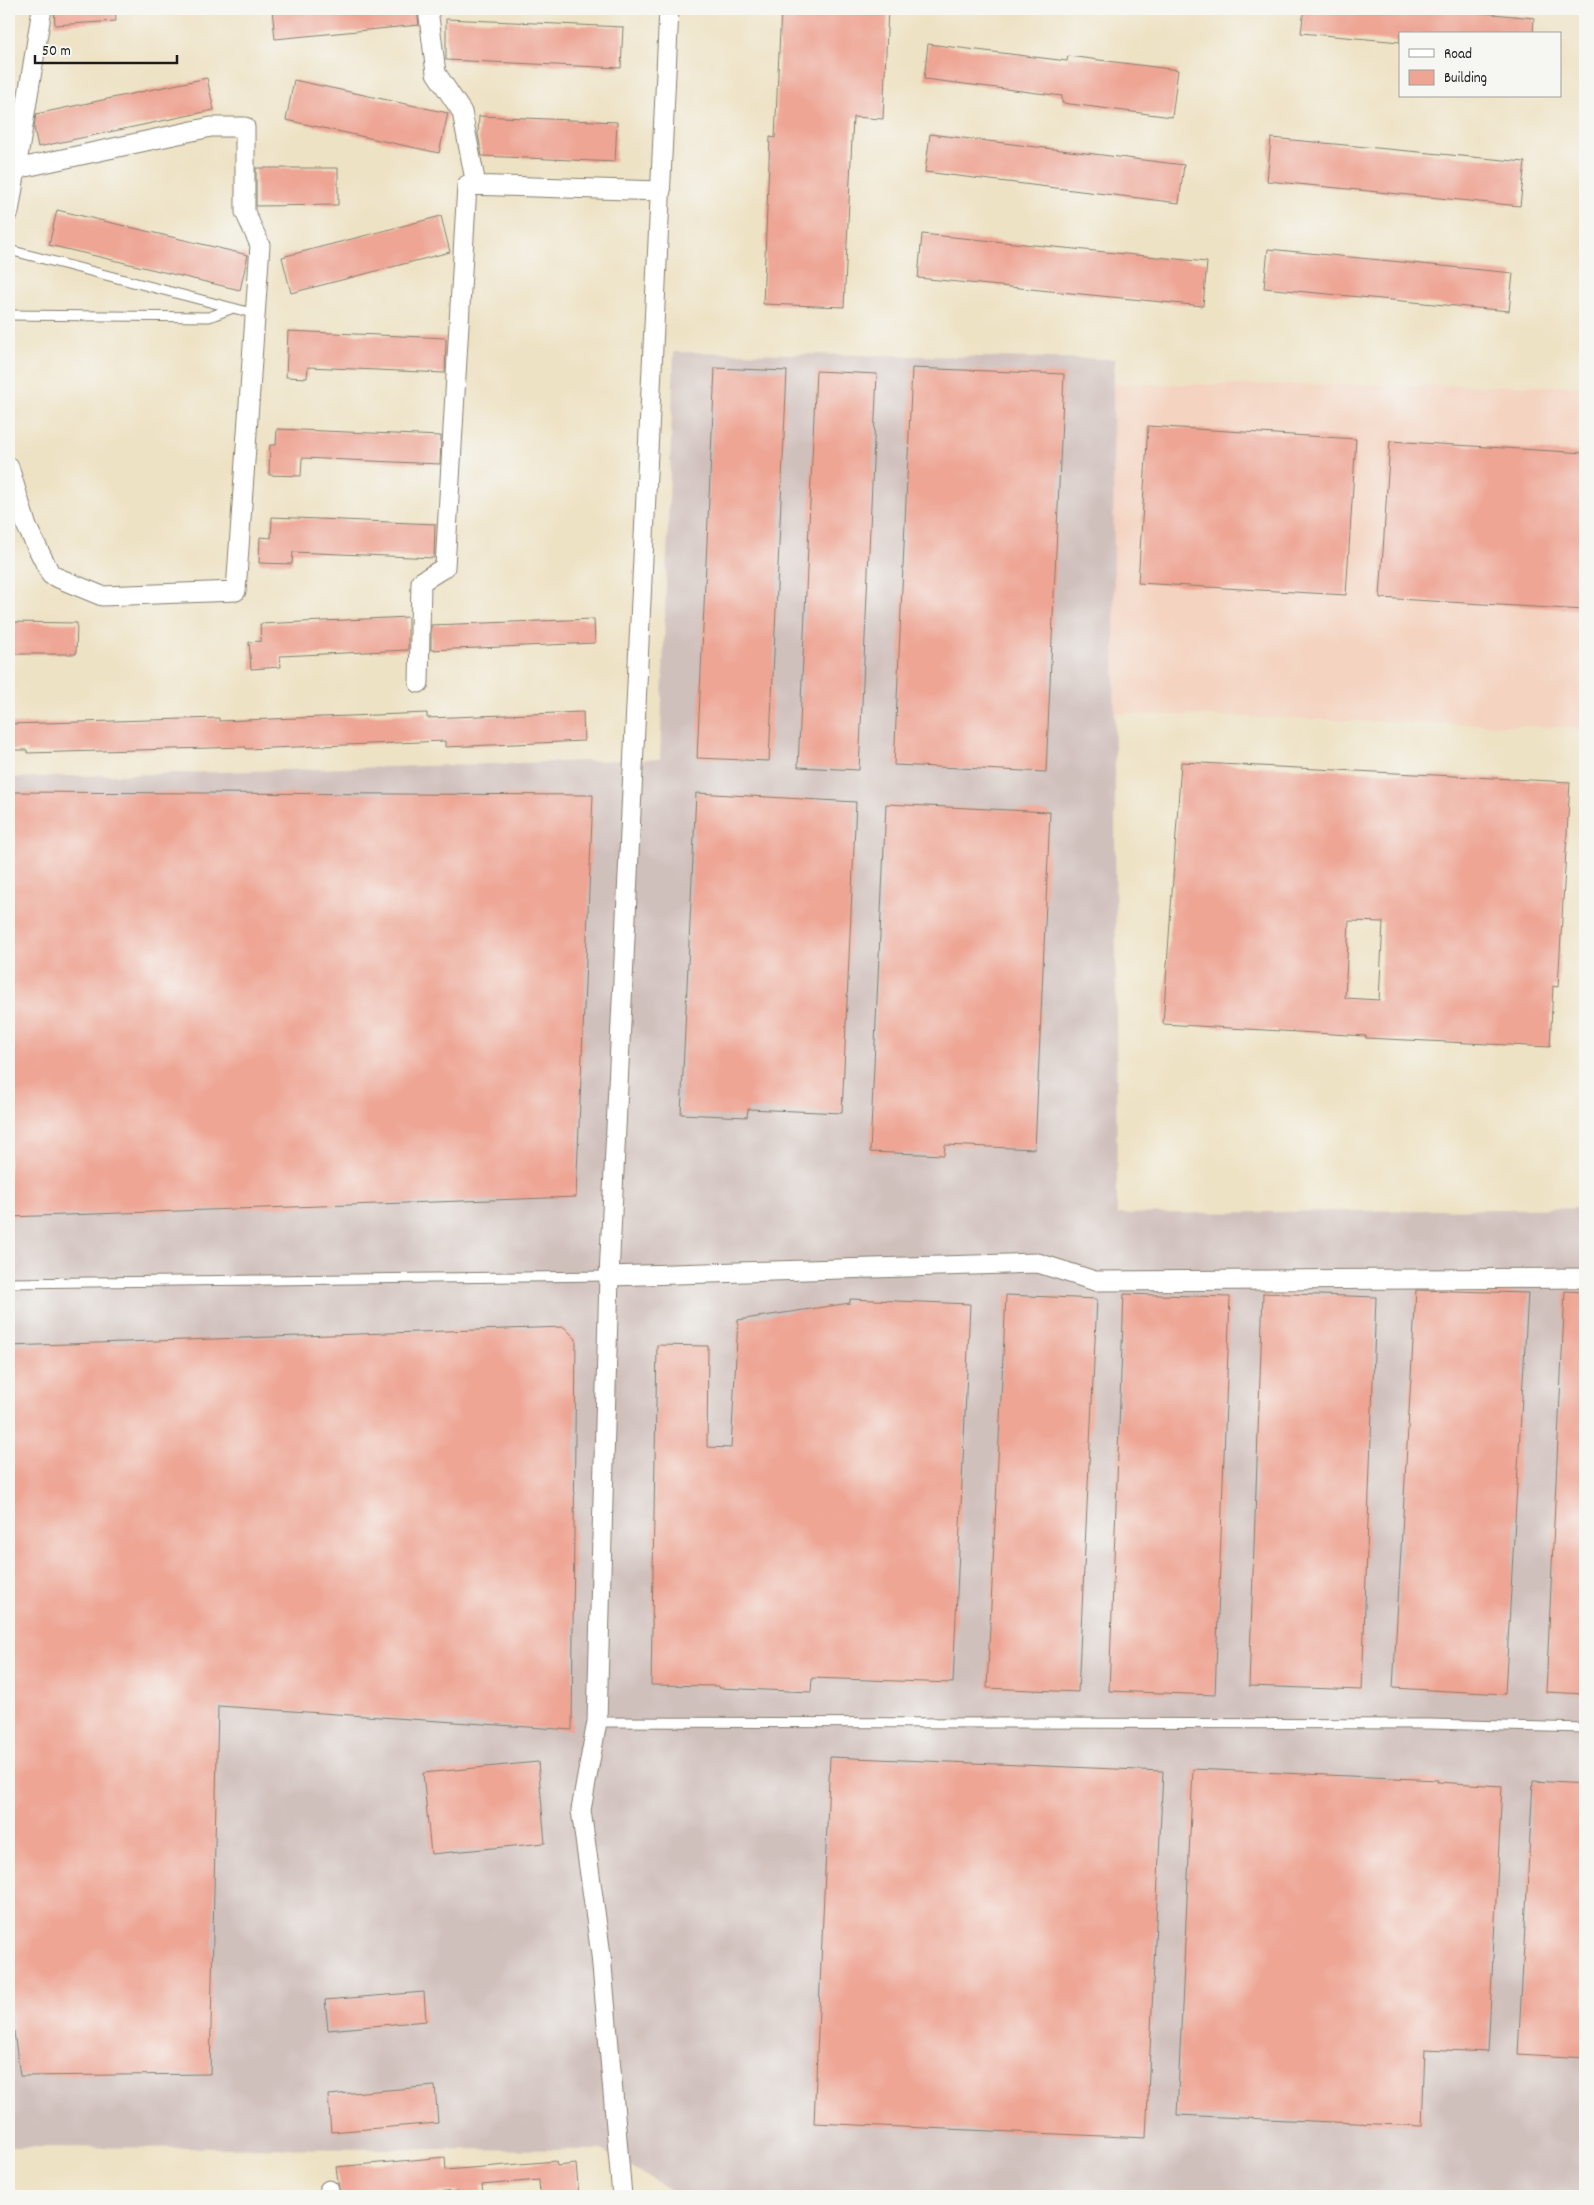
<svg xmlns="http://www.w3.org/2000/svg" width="1594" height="2205" font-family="Dekko,sans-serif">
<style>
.built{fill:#f4d3c0}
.industrial{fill:#d0c0bc}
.building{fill:#eea594;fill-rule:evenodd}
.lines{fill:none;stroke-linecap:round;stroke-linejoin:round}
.lane-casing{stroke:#857f70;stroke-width:11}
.street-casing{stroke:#857f70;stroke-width:21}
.lane{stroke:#fff;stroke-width:9}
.street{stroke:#fff;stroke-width:19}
</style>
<rect width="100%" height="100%" fill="#f6f6f2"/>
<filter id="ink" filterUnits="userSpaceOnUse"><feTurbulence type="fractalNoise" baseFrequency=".02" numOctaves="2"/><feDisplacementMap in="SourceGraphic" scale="10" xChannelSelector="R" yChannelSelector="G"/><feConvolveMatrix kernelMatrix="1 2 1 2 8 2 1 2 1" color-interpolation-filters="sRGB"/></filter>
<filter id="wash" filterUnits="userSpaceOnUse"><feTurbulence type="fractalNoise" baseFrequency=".0096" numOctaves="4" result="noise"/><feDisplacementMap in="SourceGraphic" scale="20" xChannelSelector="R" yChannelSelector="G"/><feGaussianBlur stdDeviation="1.12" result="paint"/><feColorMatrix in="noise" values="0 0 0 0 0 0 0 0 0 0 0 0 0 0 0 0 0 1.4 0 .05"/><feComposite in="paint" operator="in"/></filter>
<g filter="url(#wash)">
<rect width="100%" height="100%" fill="#eee2c4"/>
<path class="built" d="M1113 384 1585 386V728L1114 713Z"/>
<path class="industrial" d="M674 352 1115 359 1113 384 1117 1214 1585 1208V2196H682L601 2150 9 2147V778L660 759Z"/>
<g id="blocks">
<path class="building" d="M54 9H115L116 21 55 25Z
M272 9H417L419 25 275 39Z
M781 9H888L883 119 853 117 844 307 763 304 770 137 775 138Z
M1304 9H1442L1534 18 1533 34H1400V42L1301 33Z
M446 19 623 27 621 68 446 60Z
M928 44 1067 61 1068 56 1178 70 1172 117 1062 103V96L924 79Z
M207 78 214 110 38 147 34 128 36 114Z
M294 80 448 113 439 153 286 120Z
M479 116 617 122 615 162 482 156 478 134Z
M930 134 1184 165 1179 203 925 172Z
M1271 138 1525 162 1520 206 1267 181Z
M256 168H338V205L256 206Z
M57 210 248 255 240 290 49 245Z
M441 216 450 252 291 293 282 257Z
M922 234 1207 262 1203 306 918 278Z
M1268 249 1513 273 1509 311 1264 288Z
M288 331 446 338 445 373 308 367 307 378 286 377Z
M715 368 787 371 769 761 697 758Z
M912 368 1064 374 1046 772 894 765Z
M816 371 877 374 859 770 798 767Z
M1148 426 1356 439 1346 595 1138 583Z
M277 429 441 436 440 464 302 458 301 476 269 475 270 445H276Z
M1390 441 1585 453V610L1380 598Z
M272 517 435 524 434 558 293 552 292 564 259 563 260 537 271 538Z
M408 617V650L280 656 281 667 251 669 249 642 261 641 260 624Z
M594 619 595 643 431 650V625Z
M9 622 77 623 76 654H9Z
M583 712 584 741 445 747V741L246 749V747L27 753V750H9V724L219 718V721L427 713V718Z
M1181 762 1570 782 1558 987 1553 986 1550 1047 1366 1038V1036L1163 1024ZM1349 921 1383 922 1379 1000 1345 998Z
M9 792 593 795 576 1197 9 1217Z
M696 793 856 802 842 1113 748 1109 747 1117 681 1114Z
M886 804 1050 812 1035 1149 945 1145 944 1155 870 1152Z
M1416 1290 1528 1293 1505 1694 1393 1688Z
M1565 1291 1585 1292V1694L1546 1692Z
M1263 1293 1376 1297 1362 1690 1249 1686Z
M1124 1294 1230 1297 1215 1695 1109 1691Z
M1006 1295 1097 1299 1078 1692 987 1688Z
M850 1299 970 1304 953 1683 812 1678 811 1692 719 1688V1686L651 1685 657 1345 708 1346 707 1447 731 1448 738 1320 850 1303Z
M564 1327 576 1339 572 1730 218 1706 210 2074 20 2076 9 1995V1346Z
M830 1757 1163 1771 1146 2138 814 2123Z
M538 1762 545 1843 431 1854 423 1773Z
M1193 1769 1438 1780 1437 1782 1502 1786 1488 2052 1425 2049 1422 2126 1177 2115Z
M1533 1781 1585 1784V2058L1518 2054Z
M424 1992 426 2021 328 2030 325 2000Z
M435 2086 438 2123 331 2132 328 2095Z
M445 2157 446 2170 556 2161 557 2166 576 2164 579 2196H540L539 2180 482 2185 483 2196H459L458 2191 395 2196H340L336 2167Z"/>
</g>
</g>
<g filter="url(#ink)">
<use href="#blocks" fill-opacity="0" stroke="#857f70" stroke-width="1"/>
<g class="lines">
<g class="lane-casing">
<path id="lane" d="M9 250 256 314
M9 315 209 317 233 308
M9 1283 609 1276
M597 1722 1430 1724 1585 1728"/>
</g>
<g class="street-casing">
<path id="street" d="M428 9 436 73 462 112 476 185
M9 212 42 9
M9 467 27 527 51 575 102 596 236 591 260 245 245 212V127H211L16 169
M419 683 421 582 445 567 467 185 661 191
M609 1276 1038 1263 1095 1281 1585 1278
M329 2190V2196
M622 2196 601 1955 581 1810 597 1722 609 1276 669 9"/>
</g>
<use href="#lane" class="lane"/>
<use href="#street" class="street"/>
</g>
</g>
<rect width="1594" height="2205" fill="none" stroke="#f6f6f2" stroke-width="30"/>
<rect x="1399" y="32" width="162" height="65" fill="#f6f6f2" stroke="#9f9f9c"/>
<rect x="1409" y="49" width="25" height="8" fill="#ffffff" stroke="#9f9f9c"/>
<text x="1444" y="58" font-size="15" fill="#1c1c1c">Road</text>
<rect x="1409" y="70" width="25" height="15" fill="#eea594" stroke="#9f9f9c"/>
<text x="1444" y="82" font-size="15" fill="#1c1c1c">Building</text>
<path d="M35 55v8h142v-8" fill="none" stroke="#1c1c1c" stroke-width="2.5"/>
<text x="42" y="55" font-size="15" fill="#1c1c1c" stroke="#f6f6f2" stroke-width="4" paint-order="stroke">50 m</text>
</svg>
